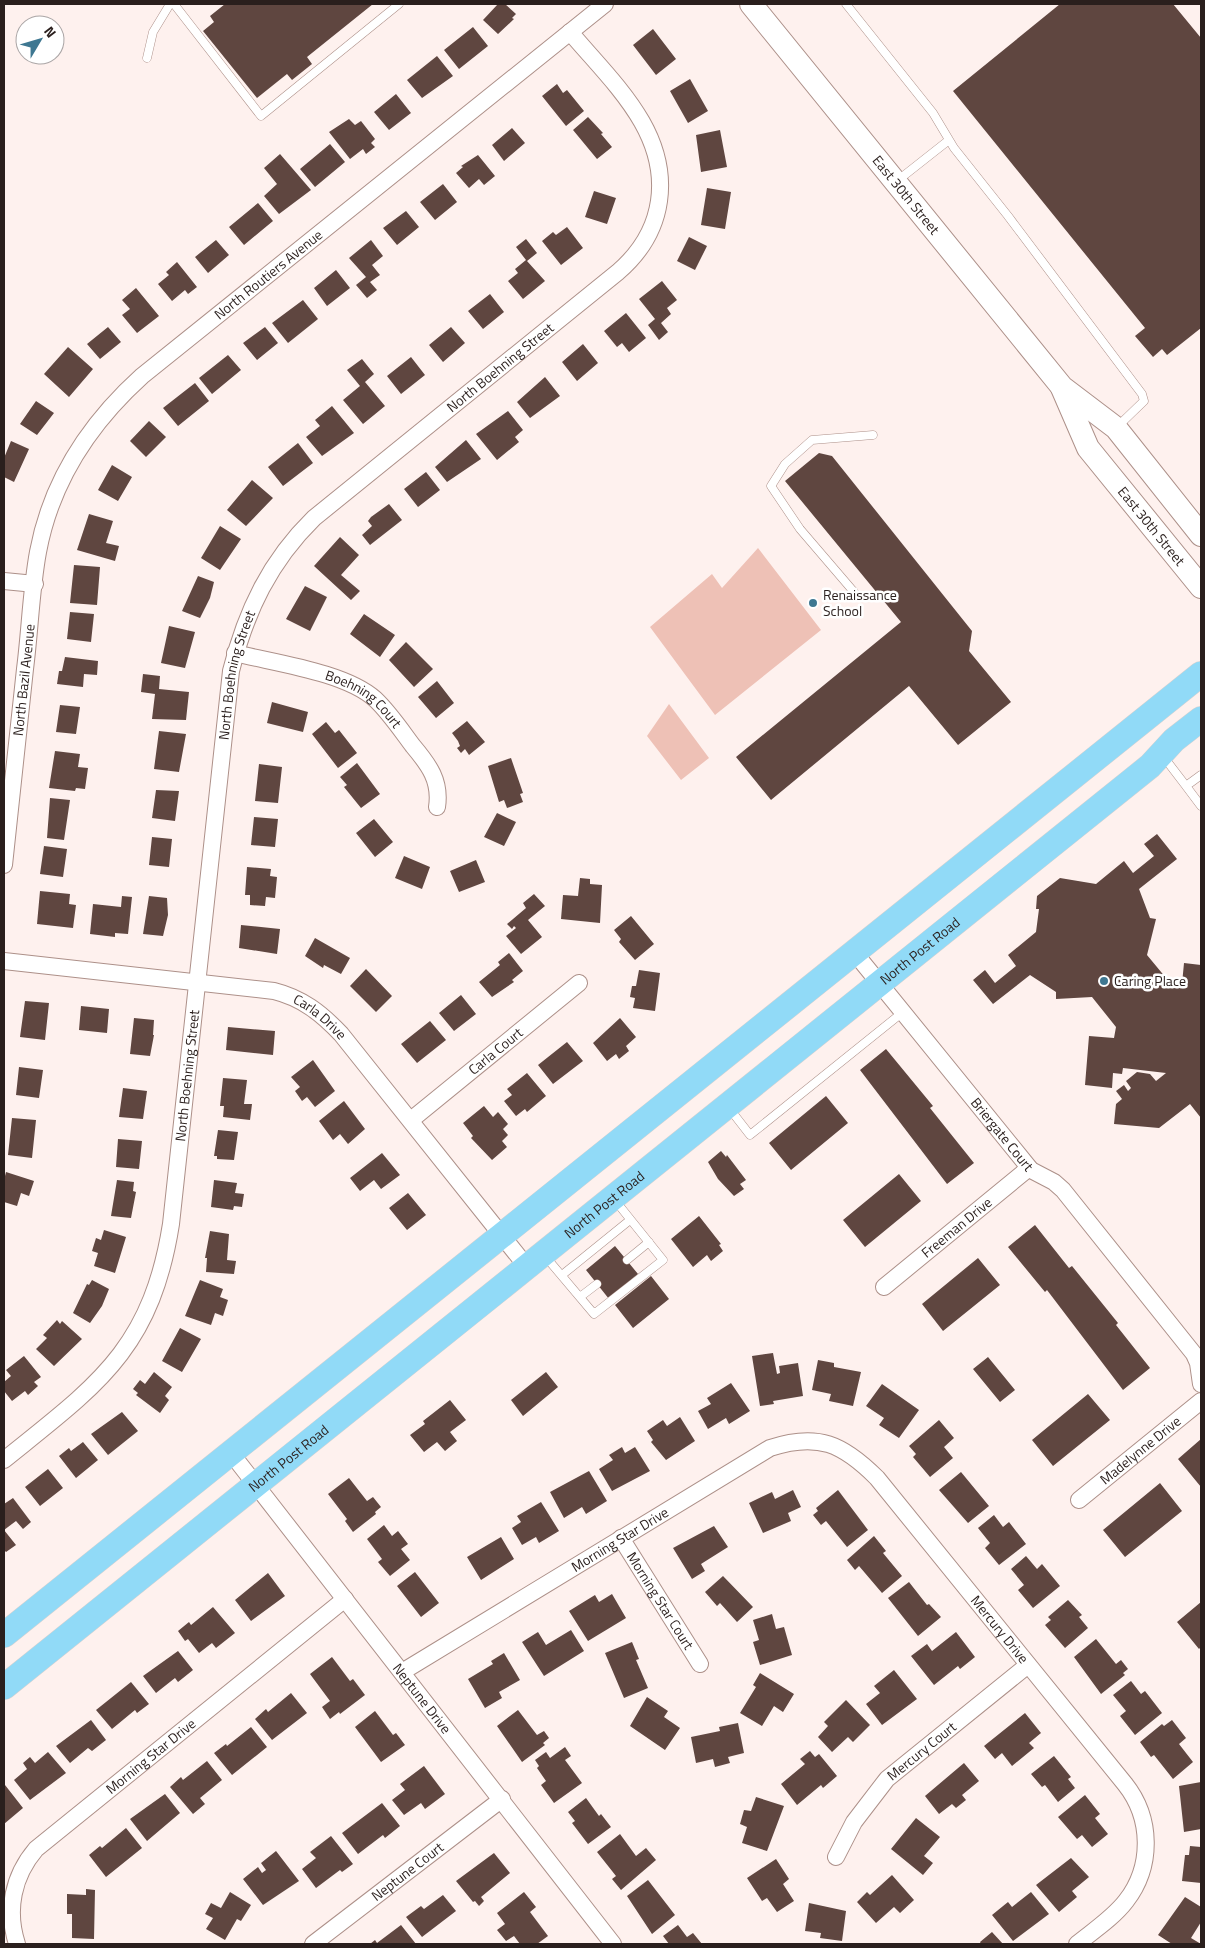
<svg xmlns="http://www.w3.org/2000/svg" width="1205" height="1948" font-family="'Titillium Web',sans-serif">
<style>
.green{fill:#eec1b6}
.building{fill:#5f4640}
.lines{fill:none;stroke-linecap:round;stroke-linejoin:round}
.service-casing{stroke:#ad9089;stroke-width:9}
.minor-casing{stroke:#ad9089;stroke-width:18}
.secondary-casing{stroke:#ad9089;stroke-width:24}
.primary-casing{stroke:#d4d2d2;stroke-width:26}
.service{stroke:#fff;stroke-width:8}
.minor{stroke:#fff;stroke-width:16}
.secondary{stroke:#fff;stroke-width:22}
.primary{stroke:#91daf7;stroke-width:25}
.poi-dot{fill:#3e7791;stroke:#fff;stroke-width:2}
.labels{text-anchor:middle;stroke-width:5;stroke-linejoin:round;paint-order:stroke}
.street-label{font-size:14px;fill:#2a1f1d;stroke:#fff}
.poi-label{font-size:14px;fill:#2a1f1d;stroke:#fff;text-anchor:start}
</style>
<rect width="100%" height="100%" fill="#fef1ee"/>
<path class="green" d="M758 548 821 630 715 715 650 627 712 574 722 588Z
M669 704 709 758 681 780 647 736Z"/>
<path class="building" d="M225 4H373L307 57 312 64 292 80 287 74 257 98 203 31 214 22 210 16Z
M498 4H505L516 14 512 18 514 19 498 34 483 20Z
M1060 4H1173L1201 38V328L1167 355 1162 349 1153 357 1135 336 1145 328 953 91Z
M473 27 488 46 459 69 444 50Z
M653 29 676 59 656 75 633 45Z
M437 56 453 76 422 98 407 80Z
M690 79 708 111 688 123 670 91Z
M557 84 563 93 567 90 584 111 566 126 542 96Z
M396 94 411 113 389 130 374 112Z
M588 117 603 133 601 134 612 147 597 159 573 130Z
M349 119 355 125 361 121 375 139 371 143 375 147 366 154 363 149 350 159 329 132Z
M512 128 525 143 504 161 492 145Z
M720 130 727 167 701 172 696 135Z
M330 144 345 162 315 187 300 169Z
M280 154 311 190 279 214 264 196 277 184 264 168Z
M478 155 495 176 484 185 479 179 469 188 456 173 463 167 461 166Z
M443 184 457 202 435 220 420 202Z
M707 188 731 192 725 229 701 225Z
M594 191 616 198 607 224 585 217Z
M258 203 273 221 244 245 229 227Z
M406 211 419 227 397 245 383 228Z
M567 227 583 248 561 265 542 241 553 232 556 235Z
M689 237 707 246 695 270 677 261Z
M526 239 537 253 527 261 545 281 523 299 508 281 518 273 515 269 526 260 516 247Z
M216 240 229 255 208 273 195 257Z
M371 240 383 256 372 265 380 275 370 282 377 290 367 298 356 285 366 277 349 258Z
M177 262 197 287 188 294 185 290 172 301 158 284 169 275 166 272Z
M336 270 350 288 327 306 314 288Z
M662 281 677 300 667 308 671 314 661 323 668 332 659 340 648 325 655 319 639 299Z
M136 288 159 316 137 333 122 315 130 309 122 300Z
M490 294 504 312 483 329 468 311Z
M303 300 318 319 288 343 272 323Z
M626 313 646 338 629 352 622 343 617 347 604 331Z
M108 327 121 342 100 359 87 344Z
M265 327 278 343 257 360 243 343Z
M451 327 465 343 443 362 429 345Z
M583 344 598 363 577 381 562 362Z
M68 347 93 369 69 397 44 374Z
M228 355 241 370 212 394 199 378Z
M411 357 425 375 401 394 387 376Z
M362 359 374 374 365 382 385 406 363 424 343 400 360 386 347 370Z
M545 377 560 396 530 418 517 402Z
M195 383 209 401 178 426 163 408Z
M36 401 54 413 37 435 20 424Z
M332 406 354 433 322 456 306 437 320 426 315 420Z
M508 411 523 430 515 437 519 442 497 460 476 434Z
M149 421 166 437 146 457 130 441Z
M466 440 481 459 447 482 435 467Z
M11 441 29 449 14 482 4 477V458Z
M298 443 313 463 283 486 268 467Z
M819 453 832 456 972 631 969 651 1011 702 958 745 909 686 771 800 736 757 901 622 785 481Z
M112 465 132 477 118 501 98 490Z
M426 472 440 490 418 507 404 489Z
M252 480 273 498 246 526 227 510Z
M389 504 402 520 370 545 362 535 372 526 368 521 371 517Z
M89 514 113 521 106 543 119 546 115 561 77 550Z
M220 526 241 539 220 570 201 558Z
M340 537 359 555 341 575 360 591 351 600 314 566Z
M74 565 100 567 97 605 70 603Z
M198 576 214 582 210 598 200 618 182 611Z
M305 586 327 597 310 631 286 619Z
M70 612 94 614 91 642 67 639Z
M364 614 395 635 380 657 350 634Z
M169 626 195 632 185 668 161 663Z
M406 642 433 669 414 687 389 660Z
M65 657 98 661 97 675 84 674 83 687 57 684 59 671H62Z
M143 674 160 676 159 689 189 692 186 720 152 719 155 694 141 692Z
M437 681 454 703 436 718 418 697Z
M272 702 308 712 303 732 267 723Z
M60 705 80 707 76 734 56 732Z
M467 721 485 742 469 755 465 749 461 753 457 748 460 746 458 741 452 733Z
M326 722 335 733 339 730 357 753 338 768 312 734Z
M159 731 186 734 179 772 154 769Z
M55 751 80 754 78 767 88 768 85 789 76 788 75 791 49 788Z
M511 758 523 793 520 794 523 802 507 808 504 800 499 802 488 766Z
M357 763 380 794 361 808 344 787 347 785 340 777Z
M259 764 282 767 278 803 255 801Z
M156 790 179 791 175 821 152 818Z
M50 798 70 800 64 840 47 838Z
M497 813 516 822 504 846 484 837Z
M254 817 278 819 275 847 251 845Z
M374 819 393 842 375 857 356 833Z
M1157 834 1177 859 1139 889 1150 918 1156 919 1147 955 1171 984H1182L1184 963 1201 965V1118L1190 1104 1159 1128 1114 1124 1116 1104 1122 1099 1116 1091 1124 1085 1128 1091 1131 1088 1126 1081 1137 1072 1150 1074 1156 1081 1166 1073 1123 1068 1122 1074 1113 1073 1112 1088 1085 1085 1089 1036 1114 1038 1116 1027 1092 997 1056 999V992L1030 975 993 1004 973 980 985 970 995 983 1016 966 1008 955 1036 932 1039 909H1036L1037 896 1060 878 1096 884 1124 861 1133 873 1154 856 1144 844Z
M152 837 172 839 169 867 149 865Z
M44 846 67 849 63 877 40 874Z
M404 856 430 867 422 889 395 878Z
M476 860 485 882 459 892 450 871Z
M247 867 271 869 270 876 277 877 275 898 266 897 265 906 250 905V895H245Z
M580 878 590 879V884L602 885 600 923 561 919 563 895 578 896Z
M40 891 70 894 69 904 76 905 73 928 37 924Z
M534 894 545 906 528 920 542 937 521 954 506 936 516 928 514 926 512 929 507 924 526 908 523 903Z
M122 896 132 897 128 934 115 933V937L90 934 93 904 121 907Z
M149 896 167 898 168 915 163 936 143 934Z
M631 916 654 944 635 960 619 942 621 939 614 930Z
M241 925 280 929 277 954 239 948Z
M315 938 350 958 341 974 324 965 323 968 305 956Z
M509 953 523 971 512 980 514 982 492 997 479 982 500 965 498 962Z
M366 969 392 996 376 1012 350 986Z
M639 970 660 973 655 1011 633 1008 635 998 630 997 632 986H636Z
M461 995 476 1014 454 1031 439 1013Z
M25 1001 49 1003 45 1040 20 1037Z
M81 1006 109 1009 107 1033 79 1030Z
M134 1018 154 1020 153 1035H154L150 1056 130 1054Z
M620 1018 636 1037 626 1046 629 1051 619 1059 616 1054 607 1061 593 1043Z
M430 1021 446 1040 417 1063 401 1044Z
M228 1027 275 1031 273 1055 226 1050Z
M567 1042 583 1061 553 1084 538 1065Z
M886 1049 933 1106 930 1108 974 1163 947 1184 860 1070Z
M313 1060 335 1091 315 1107 307 1097 302 1101 295 1091 300 1087 291 1077Z
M19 1067 43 1070 39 1098 16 1095Z
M527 1073 546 1096 527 1112 525 1109 516 1116 504 1101 512 1095 507 1089Z
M223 1078 247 1080 244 1104H252L250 1120 223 1117 224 1106H220Z
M123 1088 147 1091 143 1119 119 1117Z
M826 1096 848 1123 791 1170 769 1143Z
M344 1101 365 1129 348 1144 340 1134 333 1140 319 1121Z
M484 1106 493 1117 498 1112 508 1124 503 1129 508 1135 502 1141 507 1147 492 1160 471 1138 473 1136 463 1123Z
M12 1118 36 1120 32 1158 8 1155Z
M218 1130 238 1132 234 1160 217 1159V1156H214Z
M118 1139 142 1141 139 1169 116 1167Z
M721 1151 726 1157 727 1155 746 1180 740 1184 744 1189 734 1196 718 1179 708 1162Z
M382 1153 400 1175 381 1189 374 1180 360 1191 350 1178Z
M6 1172 34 1181 29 1196 21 1193 17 1206 4 1202V1180Z
M899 1174 921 1201 865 1247 843 1220Z
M117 1180 134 1182 133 1191 136 1192 131 1218 111 1216Z
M214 1180 237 1183 235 1193 244 1194 242 1207 234 1206 233 1210 211 1207Z
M408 1193 426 1215 407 1230 389 1208Z
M699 1216 721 1244 719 1245 723 1251 711 1261 707 1255 693 1267 671 1239Z
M1035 1225 1069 1268 1072 1266 1118 1323 1116 1325 1150 1368 1123 1390 1047 1290 1045 1292 1008 1247Z
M104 1230 126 1237 115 1273 94 1266 98 1253 92 1251 96 1238 101 1240Z
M210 1231 229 1234 227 1260 236 1261 234 1274 206 1272 207 1258H205Z
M615 1246 638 1274 609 1299 586 1270Z
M978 1258 1000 1285 943 1331 922 1304Z
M651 1276 669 1299 633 1328 615 1305Z
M92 1280 109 1289 102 1306 90 1323 73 1313 87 1284 89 1285Z
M200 1280 223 1289 220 1297 228 1300 223 1316 215 1313 211 1325 185 1316Z
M57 1320 60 1324 62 1321 82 1339 54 1366 36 1349 47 1338 43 1335Z
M180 1328 201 1339 182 1372 162 1361Z
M773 1353 777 1374 780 1373 779 1366 798 1363 803 1396 773 1401 774 1404 760 1406 752 1356Z
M24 1356 41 1377 34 1382 38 1386 28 1395 25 1391 12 1401 4 1391V1382L11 1376 6 1370Z
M988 1357 1015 1390 1000 1402 973 1369Z
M818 1360 834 1363V1367L861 1372 853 1406 829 1401 831 1394 812 1390Z
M154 1372 172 1387 165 1396 169 1400 160 1413 136 1395 138 1393 133 1389 140 1380 145 1384Z
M546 1372 558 1387 523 1416 511 1400Z
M731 1383 750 1411 729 1424 726 1418 708 1429 698 1411 711 1404 707 1398Z
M882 1384 919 1410 899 1438 879 1425 884 1418 866 1406Z
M1088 1394 1110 1420 1053 1466 1032 1440Z
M450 1400 466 1420 450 1432 457 1441 445 1451 437 1442 424 1452 410 1435 425 1424 423 1421Z
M122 1412 138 1431 108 1455 91 1434Z
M680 1417 695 1441 666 1460 651 1442 653 1440 647 1431 663 1420 667 1426Z
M939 1420 954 1438 944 1447 953 1458 930 1477 913 1457 916 1454 909 1446Z
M1201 1439V1487L1178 1459Z
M83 1442 98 1460 76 1478 59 1456 69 1448 71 1451Z
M622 1447 625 1453 635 1447 650 1471 612 1491 599 1469 613 1460 609 1455Z
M48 1469 63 1488 40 1506 25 1487Z
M589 1471 607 1501 586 1514 582 1507 564 1518 550 1492Z
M961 1472 989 1506 968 1523 939 1490Z
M349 1478 367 1501 373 1497 381 1507 375 1512 376 1514 353 1532 345 1521 347 1519 328 1494Z
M1160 1483 1182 1511 1125 1557 1103 1530Z
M793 1490 801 1507 788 1513 791 1521 763 1533 749 1503 772 1492 775 1499Z
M838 1490 868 1530 847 1547 826 1521 821 1525 813 1515 818 1511 816 1508Z
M13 1498 31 1522 23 1529 16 1521 4 1530 16 1545 6 1552 4 1550V1504Z
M541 1502 559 1531 539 1543 536 1537 522 1545 512 1528 521 1522 517 1516Z
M994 1515 1003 1527 1009 1522 1026 1544 999 1565 985 1548 990 1543 978 1528Z
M384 1525 392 1536 398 1531 408 1544 401 1549 410 1560 390 1576 378 1562 382 1559 367 1539Z
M714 1526 728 1547 701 1564 705 1571 692 1579 673 1548Z
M874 1536 886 1551 883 1553 902 1576 882 1593 859 1566 855 1570 847 1560Z
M501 1537 514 1559 481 1580 467 1557Z
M1026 1556 1037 1569 1042 1564 1060 1586 1033 1608 1018 1590 1024 1585 1011 1569Z
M415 1572 439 1603 421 1617 397 1586Z
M268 1573 285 1596 251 1621 235 1600Z
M723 1576 753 1607 737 1622 720 1603 717 1606 705 1592Z
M909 1582 927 1605 929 1604 941 1617 918 1636 888 1598Z
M612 1594 626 1618 588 1641 569 1611 595 1595 599 1602Z
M1068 1600 1082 1615 1079 1617 1088 1628 1065 1648 1045 1625 1051 1620 1048 1617Z
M1201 1602V1647L1199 1649 1177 1622Z
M213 1607 235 1633 216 1648 212 1643 199 1653 188 1639 185 1641 178 1631 189 1622 191 1625Z
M772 1614 776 1629 784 1627 792 1655 760 1665 753 1642 759 1640 753 1620Z
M571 1630 584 1651 544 1676 522 1642 538 1632 546 1645Z
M956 1632 975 1657 960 1669 958 1666 934 1685 911 1656 927 1644 932 1651Z
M1096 1639 1116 1664 1121 1660 1128 1669 1123 1673 1125 1675 1101 1694 1074 1657Z
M632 1642 639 1659 636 1660 648 1688 624 1698 605 1653Z
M178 1651 193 1670 178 1682 175 1678 156 1693 143 1676Z
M504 1653 520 1680 499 1692 502 1698 485 1708 468 1679 493 1664 491 1661Z
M332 1657 350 1681 353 1679 365 1695 340 1714 339 1712 330 1719 322 1707 330 1701 310 1674Z
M894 1670 917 1699 882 1725 866 1704 880 1693 874 1686Z
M760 1673 794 1694 783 1712 774 1706 762 1726 740 1713 756 1687 753 1685Z
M1131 1681 1141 1694 1145 1691 1162 1713 1135 1735 1120 1716 1126 1711 1113 1695Z
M131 1682 149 1704 137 1713 135 1710 112 1729 96 1710Z
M291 1693 307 1713 272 1740 255 1719 266 1709 268 1712Z
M647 1697 668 1711 664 1717 680 1728 665 1750 630 1726Z
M846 1700 870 1725 853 1742 848 1737 832 1752 818 1737 828 1726 824 1722Z
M518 1710 537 1735 544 1731 549 1738 543 1743 545 1745 522 1762 497 1726Z
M375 1711 393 1735 396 1733 405 1745 381 1762 355 1727Z
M1025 1713 1041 1733 1029 1743 1034 1748 1012 1766 1002 1753 995 1759 984 1746Z
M91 1720 106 1740 92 1751 88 1748 70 1763 56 1746Z
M1172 1720 1186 1738 1179 1744 1193 1762 1173 1779 1154 1755 1151 1757 1140 1742 1162 1724 1164 1726Z
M738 1723 744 1753 728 1757 730 1763 715 1767 713 1759 696 1763 691 1737 720 1731 719 1727Z
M251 1727 267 1747 232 1775 214 1753 226 1744 227 1746Z
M565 1747 571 1756 565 1760 582 1783 554 1803 541 1785 546 1781 537 1768 539 1766 535 1760 546 1752 550 1758Z
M810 1751 815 1757 819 1754 837 1776 823 1788 821 1785 797 1805 781 1784 805 1764 800 1759Z
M48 1752 66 1773 30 1800 14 1780 27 1769 23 1763 30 1757 35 1763Z
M1054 1756 1071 1777 1068 1779 1075 1788 1058 1802 1045 1785 1042 1787 1031 1774Z
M207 1761 222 1780 200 1798 205 1804 193 1814 170 1787 181 1777 183 1780Z
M964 1763 979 1781 962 1795 966 1800 956 1808 952 1804 939 1814 925 1796Z
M424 1766 445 1794 425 1809 421 1803 404 1815 392 1800 405 1790 400 1784Z
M1201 1782V1829L1184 1832 1179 1786Z
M5 1785 23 1808 4 1824V1786Z
M165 1794 180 1813 147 1841 130 1819Z
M1085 1795 1100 1814 1095 1818 1108 1834 1092 1847 1082 1835 1077 1839 1058 1817Z
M756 1797 784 1806 767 1851 742 1843 747 1827 740 1824 744 1810 751 1811Z
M586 1798 599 1816 601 1814 611 1827 588 1844 572 1823 575 1821 568 1812Z
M382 1803 400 1826 385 1838 383 1835 358 1854 342 1833Z
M916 1818 940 1837 924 1856 933 1863 923 1875 891 1849Z
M126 1828 142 1848 106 1877 89 1855 100 1846 102 1848Z
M620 1834 636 1856 646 1848 656 1860 621 1890 612 1879 616 1876 597 1852Z
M331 1836 353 1864 342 1872 340 1870 316 1888 302 1869 316 1858 310 1852Z
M1190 1846 1201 1847V1883L1182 1881 1185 1855H1189Z
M276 1851 299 1881 263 1905 243 1879 258 1867 262 1873 266 1870 261 1863Z
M494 1853 510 1873 481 1897 484 1901 479 1906 475 1901 473 1902 456 1881Z
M1071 1858 1089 1877 1072 1891 1077 1897 1059 1912 1036 1885Z
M776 1859 789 1879 783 1884 794 1901 777 1912 767 1898 762 1901 747 1878Z
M892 1875 914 1900 900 1913 894 1907 876 1923 857 1902 867 1892 870 1895Z
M648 1880 675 1915 652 1934 627 1896Z
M86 1889 95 1890 94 1939 72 1938V1914H67V1894L86 1895Z
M230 1892 251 1905 241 1921 237 1919 225 1940 206 1929 213 1918 205 1914 211 1903 221 1908Z
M524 1892 536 1907 530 1912 548 1936 537 1944H520L514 1936 506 1941 497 1930 505 1924 497 1913Z
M1031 1892 1049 1914 1013 1941 992 1915 1008 1902 1012 1907Z
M443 1895 456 1911 422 1937 406 1917 421 1906 424 1909Z
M1185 1897 1201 1907V1922L1191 1938 1201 1944H1172L1158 1935Z
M809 1903 846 1911 842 1941 820 1938 821 1933 805 1931Z
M401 1925 416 1944H370L375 1940 377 1943Z
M678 1925 687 1937 693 1933 702 1944H669L663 1936Z
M992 1932 1003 1944H981L980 1942Z"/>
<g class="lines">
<g class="service-casing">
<path id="service" d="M174 4 261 116 399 4
M846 4 933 113 954 148 1008 216 1142 394 1144 401 1117 427
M147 58 153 32 170 4
M897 181 949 140
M854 592 800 529 771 486 785 464 812 440 873 435
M1163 756 1186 786 1201 775
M1186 786 1201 806
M729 1108 750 1135 903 1012
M545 1256 594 1314 663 1260 614 1199
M627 1260 649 1242
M562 1275 630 1220
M580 1297 597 1284"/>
</g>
<g class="minor-casing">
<g id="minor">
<path d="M4 581 35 584"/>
<path id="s1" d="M235 653C274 663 345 672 375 699 389 712 401 730 413 746 429 765 441 781 437 807"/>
<path id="s2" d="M4 865C11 799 18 734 25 669 30 630 31 590 38 552 51 482 90 423 142 376L605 4"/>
<path id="s3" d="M854 952 1031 1170 1054 1182 1063 1190 1194 1354 1198 1363 1201 1384"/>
<path id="s4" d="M4 961 274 991C302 998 321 1013 341 1034L527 1267"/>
<path id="s5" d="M411 1120 579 983"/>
<path id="s6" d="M884 1287 1029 1168"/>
<path id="s7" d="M231 1453 613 1944"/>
<path id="s8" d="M4 1460C97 1385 151 1350 171 1224L231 671C246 611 270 561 314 518L618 272C640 253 655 229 659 201 669 131 611 81 570 32"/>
<path id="s9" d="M1079 1500 1201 1401"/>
<path id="s10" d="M621 1538 700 1664"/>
<path id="s11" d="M402 1672 770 1448C818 1432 843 1444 877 1478L1125 1784C1152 1818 1153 1866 1126 1901 1113 1918 1093 1931 1077 1944"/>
<path id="s12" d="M836 1857 854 1822 887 1779 1028 1665"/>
<path id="s13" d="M17 1944C6 1910 13 1876 36 1849L345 1599"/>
<path id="s14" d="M313 1944 502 1799"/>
</g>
</g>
<g class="secondary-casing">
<g id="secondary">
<path id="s15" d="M751 4 1062 387 1116 428 1201 535"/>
<path id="s16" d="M1062 388 1088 448 1201 587"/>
</g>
</g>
<g class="primary-casing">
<g id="primary">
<path d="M4 1635 1201 674"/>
<path id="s17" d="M4 1687 1150 766 1174 740 1201 719"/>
</g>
</g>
<use href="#service" class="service"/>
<use href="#minor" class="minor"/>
<use href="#secondary" class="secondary"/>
<use href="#primary" class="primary"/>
</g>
<g class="poi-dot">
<circle cx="813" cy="603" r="5"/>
<circle cx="1104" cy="981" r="5"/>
</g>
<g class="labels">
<g class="street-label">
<text dy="5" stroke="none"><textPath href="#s15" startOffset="246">East 30th Street</textPath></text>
<text dy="5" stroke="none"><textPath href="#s2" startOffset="685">North Routiers Avenue</textPath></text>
<text dy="5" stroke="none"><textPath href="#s8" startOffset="1271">North Boehning Street</textPath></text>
<text dy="5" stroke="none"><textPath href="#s16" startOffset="166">East 30th Street</textPath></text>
<text dy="5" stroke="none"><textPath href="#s8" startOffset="852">North Boehning Street</textPath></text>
<text dy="5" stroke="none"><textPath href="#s2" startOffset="186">North Bazil Avenue</textPath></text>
<text dy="5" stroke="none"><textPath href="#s1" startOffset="139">Boehning Court</textPath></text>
<text dy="5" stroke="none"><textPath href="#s17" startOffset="1175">North Post Road</textPath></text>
<text dy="5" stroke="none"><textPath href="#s4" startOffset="325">Carla Drive</textPath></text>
<text dy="5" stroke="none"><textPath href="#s5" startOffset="109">Carla Court</textPath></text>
<text dy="5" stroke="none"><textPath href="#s8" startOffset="448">North Boehning Street</textPath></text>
<text dy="5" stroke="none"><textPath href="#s3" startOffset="235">Briergate Court</textPath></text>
<text dy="5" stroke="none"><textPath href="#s17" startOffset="770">North Post Road</textPath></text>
<text dy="5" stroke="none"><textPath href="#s6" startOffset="94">Freeman Drive</textPath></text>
<text dy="5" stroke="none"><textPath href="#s9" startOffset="79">Madelynne Drive</textPath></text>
<text dy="5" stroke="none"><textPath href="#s17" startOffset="365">North Post Road</textPath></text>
<text dy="5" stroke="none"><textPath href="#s11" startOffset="255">Morning Star Drive</textPath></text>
<text dy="5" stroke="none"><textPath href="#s10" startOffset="74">Morning Star Court</textPath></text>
<text dy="5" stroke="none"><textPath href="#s11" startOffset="745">Mercury Drive</textPath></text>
<text dy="5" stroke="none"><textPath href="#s7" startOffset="311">Neptune Drive</textPath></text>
<text dy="5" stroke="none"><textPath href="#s12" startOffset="138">Mercury Court</textPath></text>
<text dy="5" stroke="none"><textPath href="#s13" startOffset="249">Morning Star Drive</textPath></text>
<text dy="5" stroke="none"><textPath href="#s14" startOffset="119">Neptune Court</textPath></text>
</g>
<g class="poi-label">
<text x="823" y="600">Renaissance<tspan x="823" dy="16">School</tspan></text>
<text x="1114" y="986">Caring Place</text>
</g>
</g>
<rect width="1205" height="1948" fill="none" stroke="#2a1f1d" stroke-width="10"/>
<g transform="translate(40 40) rotate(52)"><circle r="24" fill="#ffffff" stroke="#aaa5a5"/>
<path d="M0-4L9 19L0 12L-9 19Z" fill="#3e7791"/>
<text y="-8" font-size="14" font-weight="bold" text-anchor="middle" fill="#2a1f1d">N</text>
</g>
</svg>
